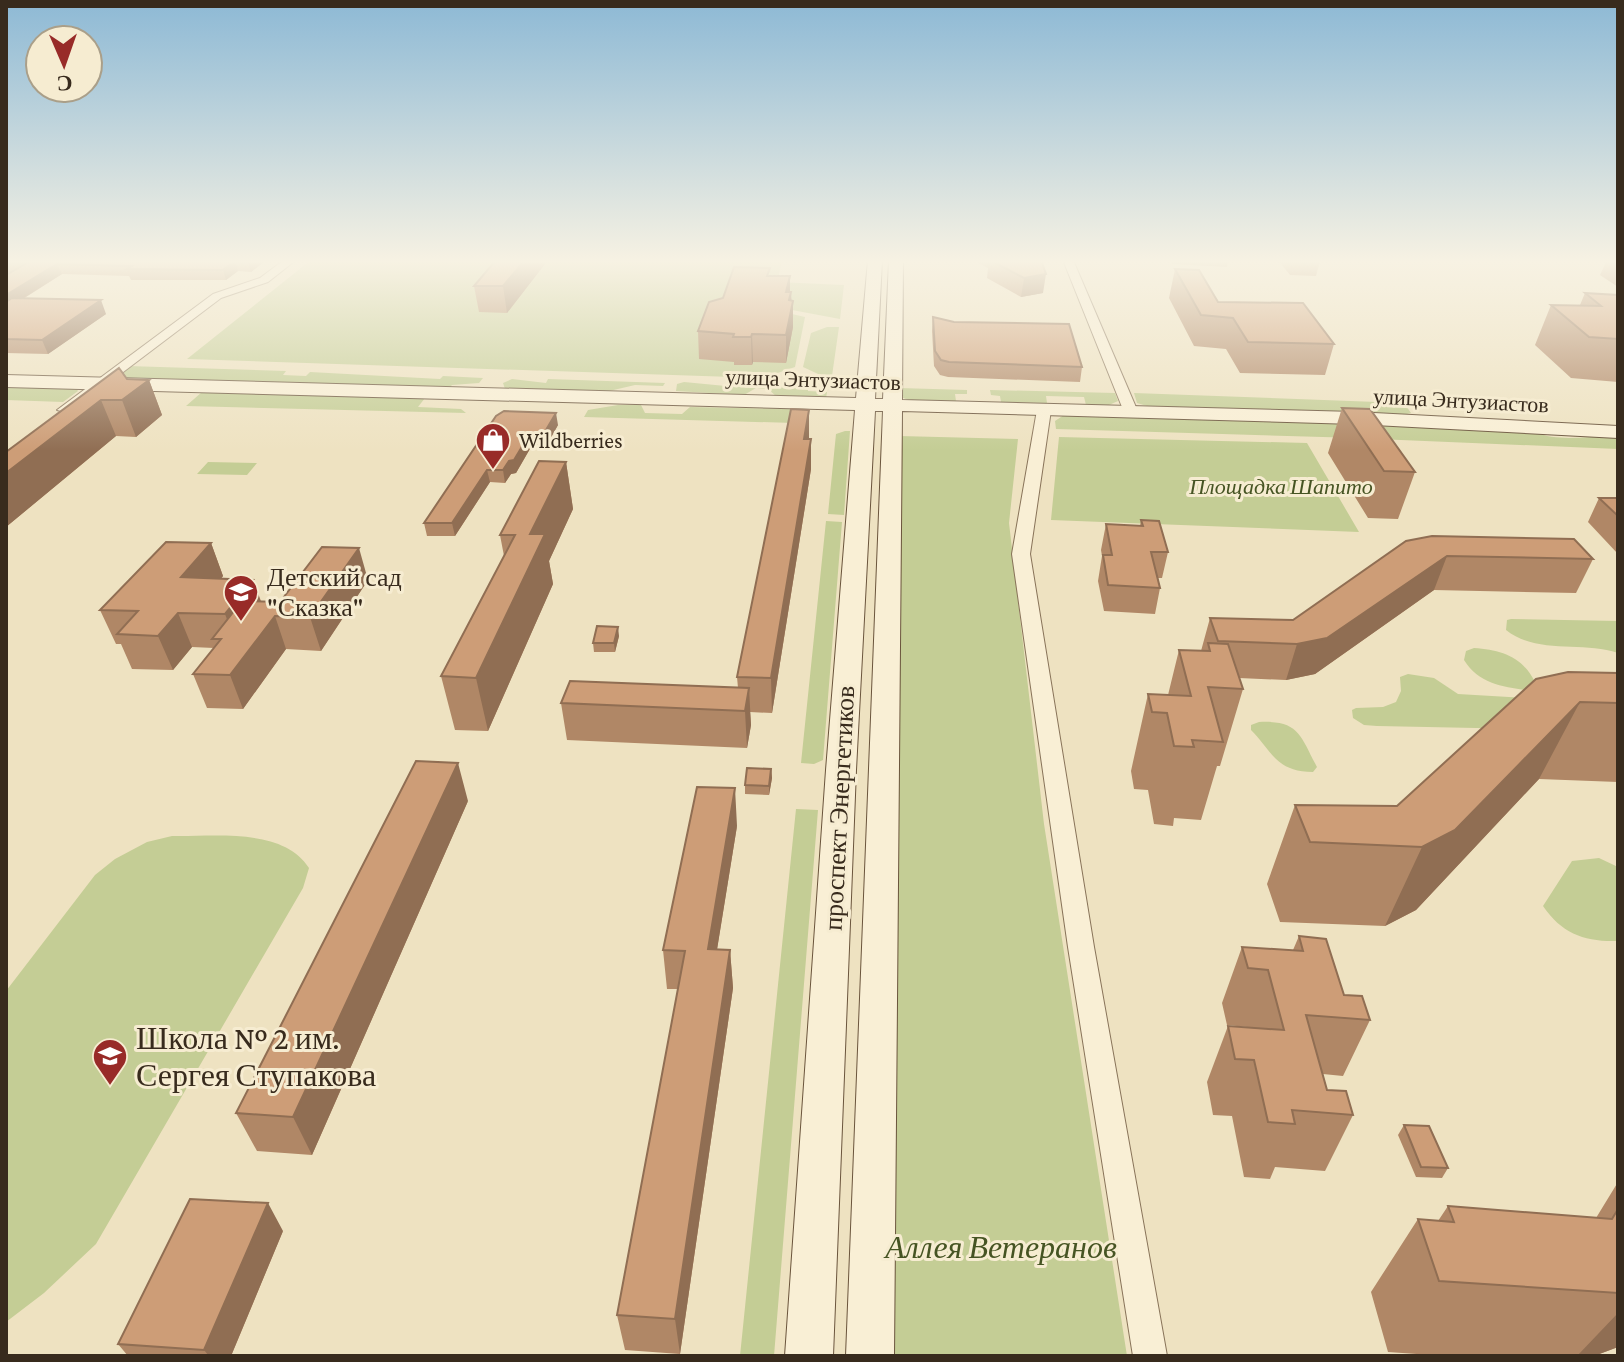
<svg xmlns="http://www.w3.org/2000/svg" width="1624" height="1362" font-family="'Crimson Pro',serif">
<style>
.green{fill:#c4cd95}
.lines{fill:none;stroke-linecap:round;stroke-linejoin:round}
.street-casing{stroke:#887359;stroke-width:2}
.secondary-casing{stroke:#6a543c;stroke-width:2}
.street{fill:#f9efd5;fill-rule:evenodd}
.secondary{fill:#f9efd5;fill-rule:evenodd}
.wall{fill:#b08766}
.shaded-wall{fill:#906e53}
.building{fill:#cd9d77;stroke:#906e53;stroke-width:2}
.labels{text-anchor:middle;stroke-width:6;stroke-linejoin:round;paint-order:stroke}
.far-street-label{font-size:22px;fill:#382b1d;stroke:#f6ecd1}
.far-poi-label{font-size:22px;fill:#382b1d;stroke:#f6ecd1;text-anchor:start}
.far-park-label{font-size:22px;font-style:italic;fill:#465423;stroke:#f6ecd1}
.poi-label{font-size:26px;fill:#382b1d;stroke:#f6ecd1;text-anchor:start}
.street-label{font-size:26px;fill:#382b1d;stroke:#f6ecd1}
.near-poi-label{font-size:32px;fill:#382b1d;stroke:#f6ecd1;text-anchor:start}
.near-park-label{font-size:32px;font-style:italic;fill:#465423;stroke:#f6ecd1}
</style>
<rect width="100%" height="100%" fill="#eee2c1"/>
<path class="green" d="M311 260H802L782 262 777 282 844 285 840 319 792 310V314L805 317 795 367 763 378 187 359Z
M827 327H839L832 376 829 379 803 367 811 333Z
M128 366 286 371 283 375 306 376 310 372 440 379 443 376 483 378 479 383 452 385 449 388 119 378 116 375Z
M512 379 546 383 548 379 665 383 663 386 635 385 605 392 505 389 503 383Z
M684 382 736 387 737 384 808 386V391L827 392 826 398 776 396 768 389 756 388 744 395 676 391 677 384Z
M6 385 75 387 78 391 63 402 6 400Z
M899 388 967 390V394H955L956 401 908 400 899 396Z
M990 390 1115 393 1118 401 1109 405H1086L1084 397 1046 396 1047 403 1001 402 1000 396 991 395Z
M202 392 425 398 418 407 461 409 466 413 186 406Z
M1134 393 1404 403 1411 413 1403 415 1147 406 1137 403Z
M618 405H641L645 413 682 414 690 407 796 409 794 423 584 417 588 410Z
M1064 415 1348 423 1358 438 1056 429 1055 421Z
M1367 423 1534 432C1562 443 1589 435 1618 436V449L1377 439Z
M845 431H850L844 515 828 514 836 434Z
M899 436 1018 439 1009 523 1044 824 1127 1356H892Z
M1059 437 1307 443 1359 532 1051 520Z
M208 462 257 463 247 475 197 474Z
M826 521 842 522 823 760 814 764 801 763Z
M1511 619 1618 621V653C1582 641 1537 655 1506 630L1507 620Z
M1474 648C1501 650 1522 656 1535 682L1526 690C1502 687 1478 683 1464 660L1466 651Z
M1408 674 1434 678 1458 694 1544 699 1618 731 1377 726 1364 725 1353 718 1352 710 1356 708 1383 707 1396 702 1401 691 1400 677Z
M1259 722C1299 720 1300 735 1317 767L1313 772C1276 772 1272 751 1251 730V725Z
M796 809 818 810 774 1356H740Z
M172 836C215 837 283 827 309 868L303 888 96 1244 44 1293 6 1322V991L95 875 115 859 147 842Z
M1599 858 1618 867V941C1585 942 1562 934 1543 906L1572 861Z"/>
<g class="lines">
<g class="street-casing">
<path id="street" d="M284 260H296L268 282 221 298 69 413 57 410 213 294 260 278Z
M1063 260H1073L1138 412 1136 415 1124 412Z
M1044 406 1051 410 1030 554 1094 947 1167 1356H1133L1068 947 1012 554 1037 410Z"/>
</g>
<g class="secondary-casing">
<path id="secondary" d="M868 260H882L875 399H883L889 260H903L902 400 1355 412 1618 426V438L1355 424 902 411 894 1356H846L883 411H875L856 770 833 1356H785L826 770 855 410 6 387V375L856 398Z"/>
</g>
<use href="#street" class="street"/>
<use href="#secondary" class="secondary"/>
</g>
<path class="wall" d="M6 260H279L265 261 251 272 238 271 226 280H131L129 276 62 274 23 299 106 314 48 354 6 353V275L9 273 6 274Z
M548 260 507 313 479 312 474 286Z
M973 260H1041L1043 293 1021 297 987 278 988 268Z
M1170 260H1228L1227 267 1172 264Z
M1278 260H1319L1320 261 1316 276 1290 275Z
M1607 260H1618V287L1600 275Z
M1175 269 1218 302 1334 344 1325 375 1240 373 1226 349 1194 346 1169 298Z
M770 276H790V292H791V301H793V327L786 363 753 362 752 365H734V362L699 359 698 331 723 298Z
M1585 293 1618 295V382L1571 378 1535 345 1551 305H1580Z
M933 317 1082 367 1080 382 948 377 940 375 934 366 932 331Z
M127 379 149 380 162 415 136 437 116 436 6 527V452Z
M1342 408 1415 472 1398 519 1368 518 1328 453Z
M496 416 558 425 545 448 531 447 516 473 511 474 505 483 490 482 455 536H427L424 523Z
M811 439V469L772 713 750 712 751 725 747 748 567 740 561 703 738 688 737 677Z
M566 462 573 509 549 561 553 584 488 731 455 730 441 676 504 556 500 535Z
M1599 498H1618V554L1588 522Z
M1141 520 1168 552 1162 578H1158L1160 588 1155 614 1104 611 1098 581 1102 556 1101 550 1106 524 1140 526Z
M1406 541 1593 559 1576 593 1434 590 1315 674 1286 680 1239 678 1243 689 1220 766H1217L1201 820 1174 818 1173 826 1154 824 1148 790 1134 789 1131 771 1148 694 1168 695 1179 650 1201 651 1210 618 1293 620Z
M211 543 223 576 221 579 253 580 261 601 280 602 368 580 321 651 286 649 243 709 207 708 193 674 214 648 192 647 173 670 132 669 121 644H116L100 610Z
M619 636 615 652H594L593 643Z
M1618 673V782L1539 779 1416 910 1385 926 1280 922 1267 884 1295 805 1397 806Z
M771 769 772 778 769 795 745 794V785Z
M468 801 312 1155 257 1151 236 1113Z
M737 826 717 949 730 950 733 988 680 1354 625 1350 617 1315 678 989H667L663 950Z
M1299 936 1344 995 1370 1020 1343 1076 1323 1074 1327 1090 1353 1115 1325 1171 1275 1167 1270 1179 1244 1177 1232 1116 1213 1115 1207 1082 1228 1026 1247 1027 1227 1025 1222 1003 1242 947 1293 950Z
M1404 1125 1448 1168 1442 1178 1416 1177 1398 1135Z
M1618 1182V1347L1594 1356H1445L1388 1352 1371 1292 1418 1219 1438 1221 1448 1206 1596 1218Z
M283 1231 231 1356H128L118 1344Z"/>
<path class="shaded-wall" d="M249 260H264L265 261 251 272 248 261Z
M525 260H548L507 313 503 286Z
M235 261 238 271 226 280 223 270Z
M57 264 62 274 6 309V295Z
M1046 274 1043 293 1021 297 1024 278Z
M790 276V299L791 292 792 308 793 301V327L786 363V292Z
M101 300 106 314 48 354 42 340Z
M752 334 753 362 752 365 751 337Z
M149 380 162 415 136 437 122 400Z
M101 400 116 436 6 527V473Z
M809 410V438L804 469V439Z
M556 413 558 425 545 448 543 435Z
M529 435 531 447 516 473 511 474 505 483 503 470Z
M811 439V469L772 713 771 678Z
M566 462 573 509 549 561 553 584 488 731 476 678 530 534Z
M487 470 490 482 455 536 452 523Z
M211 543 223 576 194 611 181 577Z
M359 548 368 580 321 651 310 617Z
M1447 556 1434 590 1315 674 1286 680 1297 644Z
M253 580 265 614 238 649 225 614Z
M178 613 192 647 173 670 158 636Z
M275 616 286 649 243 709 230 675Z
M618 627 619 636 615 652 614 643Z
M749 688 751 725 747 748 745 711Z
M1580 702 1539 779 1416 910 1385 926 1422 847Z
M458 763 468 801 312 1155 293 1117Z
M771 769 772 778 769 795V786Z
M735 788 737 826 711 987 708 949Z
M730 950 733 988 680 1354 675 1319Z
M268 1203 283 1231 231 1356H209L204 1350Z
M1618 1313V1347L1594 1356H1577Z"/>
<path class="building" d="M6 260H249L248 261H235L223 270 127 269 132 266 57 264 6 295V275L29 262 6 263Z
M496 260H525L503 286H474Z
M990 260H1041L1046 274 1024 278Z
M734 267 770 268 767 276H790L786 292H791L789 300 793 301 786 335 752 334 751 337H733L734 334 698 331 709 302 723 298Z
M1175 269 1199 270 1218 302 1303 303 1334 344 1248 342 1233 318 1201 315Z
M1585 293 1618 295V339L1589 337 1551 305 1601 306Z
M12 298 101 300 42 340 6 339V302Z
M933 317 954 322 1069 324 1082 367 949 362 941 360 935 351Z
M119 368 127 379 149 380 122 400H101L6 473V452Z
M1342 408 1370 409 1415 472 1384 471Z
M791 409 809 410 804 439H811L771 678 737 677Z
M504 411 556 413 543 435H529L514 460 509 461 503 470H487L452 523H424L496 416Z
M539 461 566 462 530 534H545L476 678 441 676 515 535H500Z
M1599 498H1618V516Z
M1141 520 1159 521 1168 552H1151L1160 588 1108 585 1103 555H1112L1106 524 1143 526Z
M1432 536 1574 539 1593 559 1447 556 1327 638 1297 644 1218 641 1210 618 1293 620 1406 541Z
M166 542 211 543 181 577 253 580 225 614 178 613 158 636 117 634 138 611 100 610Z
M322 547 359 548 310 617 275 616 230 675 193 674 221 639H212L242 601 280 602Z
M597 626 618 627 614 643H593Z
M1208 643 1228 644 1243 689 1208 687 1223 742 1192 740 1194 747 1174 746 1167 713 1152 712 1148 694 1191 696 1179 650 1210 651Z
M1568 672 1618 673V703L1580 702 1455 830 1422 847 1310 842 1295 805 1397 806 1536 679Z
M570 681 749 688 745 711 561 703Z
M416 761 458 763 293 1117 236 1113Z
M747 768 771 769 769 786 745 785Z
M697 787 735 788 708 949 730 950 675 1319 617 1315 685 951 663 950Z
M1299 936 1326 939 1344 995 1362 996 1370 1020 1306 1015 1327 1090 1346 1091 1353 1115 1292 1110 1295 1124 1268 1122 1254 1060 1235 1059 1228 1026 1284 1030 1268 970 1248 968 1242 947 1303 951Z
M1404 1125 1429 1126 1448 1168 1421 1167Z
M190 1199 268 1203 204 1350 118 1344Z
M1448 1206 1612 1219 1618 1209V1293L1439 1281 1418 1219 1454 1222Z"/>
<linearGradient id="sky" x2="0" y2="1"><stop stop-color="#8db9d5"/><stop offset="0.58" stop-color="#f7f2e3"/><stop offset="1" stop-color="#f7f2e3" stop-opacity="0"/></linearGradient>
<rect width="1624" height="451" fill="url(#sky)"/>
<defs>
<g id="shop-pin" transform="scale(1.8)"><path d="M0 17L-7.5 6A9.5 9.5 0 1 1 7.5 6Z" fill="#982b28" stroke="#f6ecd1"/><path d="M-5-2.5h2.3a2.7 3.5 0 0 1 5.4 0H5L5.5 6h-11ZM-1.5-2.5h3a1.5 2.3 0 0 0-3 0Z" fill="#fff"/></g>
<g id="school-pin" transform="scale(1.8)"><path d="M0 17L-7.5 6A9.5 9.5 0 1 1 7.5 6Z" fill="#982b28" stroke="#f6ecd1"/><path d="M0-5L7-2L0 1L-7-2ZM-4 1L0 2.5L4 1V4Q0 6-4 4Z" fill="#fff"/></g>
</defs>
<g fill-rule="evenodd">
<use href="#shop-pin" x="493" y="440"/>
<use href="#school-pin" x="241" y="592"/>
<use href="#school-pin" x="110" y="1056"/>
</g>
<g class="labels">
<g class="far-street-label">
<text transform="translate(813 379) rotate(2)" y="8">улица Энтузиастов</text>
<text transform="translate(1461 400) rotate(3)" y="8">улица Энтузиастов</text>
</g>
<g class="far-poi-label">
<text x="519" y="448">Wildberries</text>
</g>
<g class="far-park-label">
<text x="1281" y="494">Площадка Шапито</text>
</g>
<g class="poi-label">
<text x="267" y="586">Детский сад<tspan x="267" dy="30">"Сказка"</tspan></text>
</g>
<g class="street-label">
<text transform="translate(839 808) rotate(-87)" y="9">проспект Энергетиков</text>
</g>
<g class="near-poi-label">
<text x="136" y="1049">Школа № 2 им.<tspan x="136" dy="37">Сергея Ступакова</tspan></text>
</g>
<g class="near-park-label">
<text x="1001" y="1258">Аллея Ветеранов</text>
</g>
</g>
<rect width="1624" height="1362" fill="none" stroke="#382b1d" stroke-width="16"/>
<g transform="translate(64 64) rotate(178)"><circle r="38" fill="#f6ecd1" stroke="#aa9f89" stroke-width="2"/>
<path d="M0-6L14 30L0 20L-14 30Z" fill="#982b28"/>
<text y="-12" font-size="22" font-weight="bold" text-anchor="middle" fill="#382b1d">С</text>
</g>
</svg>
